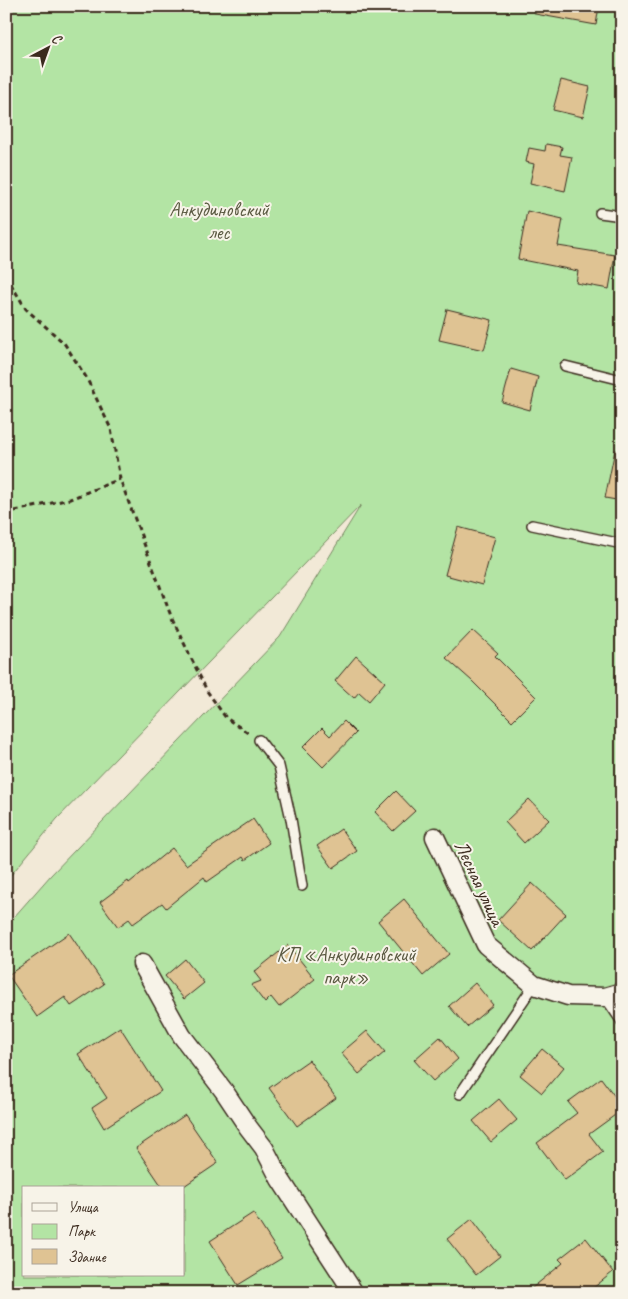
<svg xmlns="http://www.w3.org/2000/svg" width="628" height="1299" font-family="Caveat,sans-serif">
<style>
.green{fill:#b3e4a4;stroke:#778761;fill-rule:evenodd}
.building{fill:#dfc393;stroke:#3b2a1e}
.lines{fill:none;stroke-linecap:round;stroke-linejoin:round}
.service-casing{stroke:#3b2a1e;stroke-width:12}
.minor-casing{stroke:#3b2a1e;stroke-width:21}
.path{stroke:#3b2a1e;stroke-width:3;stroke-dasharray:5 4;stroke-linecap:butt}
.service{stroke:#f7f3e8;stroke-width:9}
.minor{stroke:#f7f3e8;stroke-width:18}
.labels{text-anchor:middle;stroke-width:4;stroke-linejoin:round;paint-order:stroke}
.park-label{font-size:20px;fill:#595840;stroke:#f7f3e8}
.street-label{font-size:20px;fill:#3b2a1e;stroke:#f7f3e8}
</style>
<rect width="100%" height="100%" fill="#f2e9d7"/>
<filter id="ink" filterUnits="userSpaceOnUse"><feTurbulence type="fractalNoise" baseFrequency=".02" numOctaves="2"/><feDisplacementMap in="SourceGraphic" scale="10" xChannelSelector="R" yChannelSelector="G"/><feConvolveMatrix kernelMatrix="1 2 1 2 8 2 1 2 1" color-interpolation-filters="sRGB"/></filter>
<g filter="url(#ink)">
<path class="green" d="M6 6H622V1293H6V926L51 875 280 637 361 505 57 819 6 881ZM24 1188H184V1275H24Z"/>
<path class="building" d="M536 6H599L596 25 535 14Z
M561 80 590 87 583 117 553 110Z
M546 144 562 147 560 155 572 157 565 191 530 183 534 164 526 162 529 148 545 151Z
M527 211 563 219 558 246 615 255 609 289 576 283 578 271 518 259Z
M447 309 492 320 484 350 439 340Z
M511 369 538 377 530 410 502 402Z
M615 450 622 451V501L605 498Z
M458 527 495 537 482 585 445 575Z
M473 630 498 653 495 656 536 697 512 721 472 681 446 658Z
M356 656 385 682 369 701 359 692 354 698 335 681Z
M344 721 356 733 323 767 303 747 322 728 330 736Z
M396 791 415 811 393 831 375 812Z
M529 799 549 820 524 843 505 822Z
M253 819 269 843 245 860 243 857 207 882 204 877 166 908 162 903 133 924 129 919 118 927 100 902 128 881 129 883 172 848 186 865Z
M341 829 357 851 333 868 317 846Z
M532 883 566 914 532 951 498 920Z
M404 899 449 954 423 976 378 921Z
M69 933 104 984 71 1006 65 997 37 1017 8 975Z
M288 945 315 979 279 1007 271 997 265 1003 251 985 261 981 254 972Z
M185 959 204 983 184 999 165 976Z
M475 983 493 1005 467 1027 449 1006Z
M120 1027 161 1091 104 1128 92 1108 107 1098 78 1054Z
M367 1031 385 1052 359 1074 341 1053Z
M440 1037 458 1059 433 1081 414 1060Z
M542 1049 564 1067 542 1093 520 1075Z
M309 1060 336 1098 297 1126 269 1088Z
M601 1078 622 1106V1110L589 1134 603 1152 565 1180 537 1143 577 1113 568 1102Z
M499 1099 517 1120 491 1142 473 1121Z
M185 1115 218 1163 181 1188H163L136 1148Z
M253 1213 282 1258 238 1285 210 1241Z
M472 1219 500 1256 476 1275 447 1239Z
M586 1238 613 1272 587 1293H526L563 1263 559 1259Z"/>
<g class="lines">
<g class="service-casing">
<path id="service" d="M600 213 622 216
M565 366 622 380
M532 525 622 544
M259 740 279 766 291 819 302 886
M605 997 622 1022
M460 1094 534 985"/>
</g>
<g class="minor-casing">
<path id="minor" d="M435 837 486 945 534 985 568 996 605 997 622 992
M142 964 182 1036 224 1091 248 1127 264 1148 280 1179 354 1293"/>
</g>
<path class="path" d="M6 276 26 309 64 343 86 377 111 429 120 479 171 616 207 691 226 718 248 733
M6 513 70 499 120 479"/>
<use href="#service" class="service"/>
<use href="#minor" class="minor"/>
</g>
</g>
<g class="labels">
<g class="park-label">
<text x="219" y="216">Анкудиновский<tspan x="219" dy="23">лес</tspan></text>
<text x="346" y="961">КП «Анкудиновский<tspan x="346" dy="23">парк»</tspan></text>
</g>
<g class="street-label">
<text transform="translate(480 883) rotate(65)" y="7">Лесная улица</text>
</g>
</g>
<rect width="628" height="1299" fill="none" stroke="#f7f3e8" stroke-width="25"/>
<rect x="12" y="12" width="603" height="1274" fill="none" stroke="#3b2a1e" stroke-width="2" filter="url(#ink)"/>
<rect x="22" y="1186" width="162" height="90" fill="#f7f3e8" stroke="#aca397"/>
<rect x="32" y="1203" width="25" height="8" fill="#f7f3e8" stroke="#aca397"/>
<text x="68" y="1212" font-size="15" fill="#3b2a1e">Улица</text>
<rect x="32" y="1224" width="25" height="15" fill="#b3e4a4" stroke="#aca397"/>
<text x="68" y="1236" font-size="15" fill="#3b2a1e">Парк</text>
<rect x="32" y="1249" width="25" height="15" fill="#dfc393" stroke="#aca397"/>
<text x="68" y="1262" font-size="15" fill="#3b2a1e">Здание</text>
<g transform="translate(48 48) rotate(41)" stroke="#f7f3e8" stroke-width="4" paint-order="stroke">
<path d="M0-4L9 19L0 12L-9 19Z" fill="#3b2a1e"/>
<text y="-8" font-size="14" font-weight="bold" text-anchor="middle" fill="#3b2a1e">С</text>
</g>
</svg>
